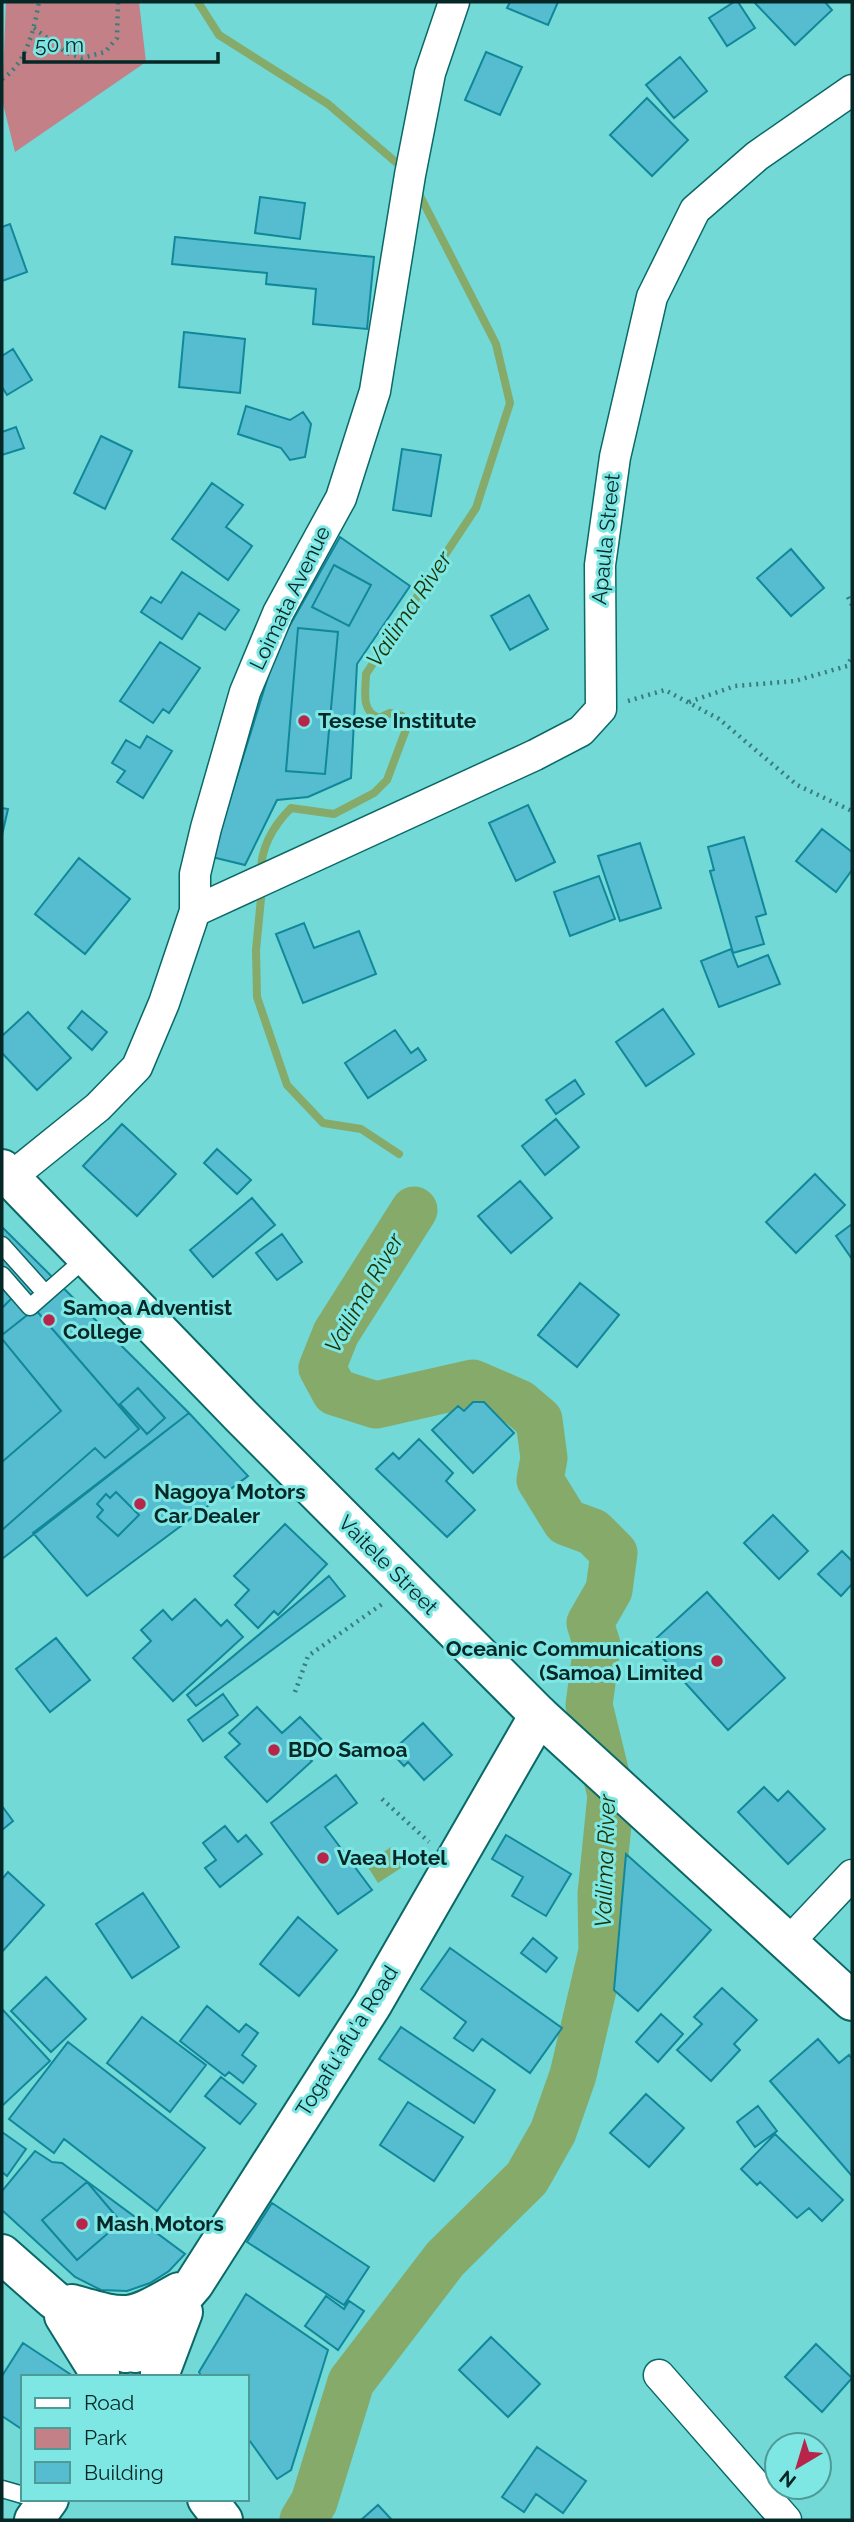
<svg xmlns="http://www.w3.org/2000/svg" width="854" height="2522" font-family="Raleway,sans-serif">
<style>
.green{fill:#c38087}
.water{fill:#86aa69}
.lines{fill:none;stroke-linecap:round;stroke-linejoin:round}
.stream{stroke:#86aa69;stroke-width:8}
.river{stroke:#86aa69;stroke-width:47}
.building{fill:#56bdd0;stroke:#11879a;stroke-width:2}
.service-casing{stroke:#0a6866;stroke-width:19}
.minor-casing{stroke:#0a6866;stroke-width:33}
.secondary-casing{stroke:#0a6866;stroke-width:42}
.primary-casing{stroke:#0a6866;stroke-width:42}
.path{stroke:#3a7d7b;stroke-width:4.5;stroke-dasharray:2 5;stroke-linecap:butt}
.service{stroke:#fff;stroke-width:16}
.minor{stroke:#fff;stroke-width:30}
.secondary{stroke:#fff;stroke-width:38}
.primary{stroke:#fff;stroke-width:38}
.poi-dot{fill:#b7254b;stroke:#7fe7e3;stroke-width:2.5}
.labels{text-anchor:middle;stroke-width:6;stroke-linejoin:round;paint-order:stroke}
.street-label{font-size:21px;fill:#052726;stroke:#7fe7e3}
.poi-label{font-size:21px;font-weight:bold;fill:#052726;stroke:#7fe7e3;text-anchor:start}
.water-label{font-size:23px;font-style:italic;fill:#1c3303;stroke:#7fe7e3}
</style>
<rect width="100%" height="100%" fill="#72d9d6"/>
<path class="green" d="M6 2H139L146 62 15 152 2 100Z"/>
<path class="water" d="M391 1847 404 1866 378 1883 366 1864Z"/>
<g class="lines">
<path class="stream" d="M198 2 219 35 328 104 405 170
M261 875C260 849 273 826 291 808L334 814 374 793 387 780 408 724 402 716 390 713 379 718C360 711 366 690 366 674L476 508 510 403 496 344 417 190
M262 888 256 950 257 997 287 1085 323 1123 361 1129 399 1154"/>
<path class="river" d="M303 2520 314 2502 351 2382 445 2259 527 2178 553 2132 573 2075 602 1951 601 1894 611 1795 589 1705 597 1645 590 1623 609 1590 614 1553 593 1532 566 1522 540 1480 544 1458 539 1420 519 1403 473 1383 376 1405 335 1392 322 1368 336 1333 414 1210"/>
</g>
<path class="building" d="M510 2H558L548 25 507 8Z
M734 2H738L755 28 727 46 709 18Z
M754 2H825L832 10 795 45Z
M486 52 522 67 500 115 465 100Z
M680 57 707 91 674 118 646 85Z
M647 98 688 140 652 176 610 135Z
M260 197 305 203 300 239 255 233Z
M10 224 27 272 2 281V227Z
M175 237 374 257 367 329 313 324 316 289 266 284 267 273 172 264Z
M184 332 245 339 240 393 179 387Z
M13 349 32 380 7 395 2 387V356Z
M246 406 290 420 303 412 311 424 305 457 290 460 281 448 238 434Z
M16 427 24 448 2 455V432Z
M101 436 132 451 105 509 74 493Z
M402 449 441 455 431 516 393 510Z
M212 483 243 505 226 527 252 546 228 580 172 539Z
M340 537 410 586 357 664 351 778 308 797 277 800 245 865 212 857 277 648Z
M791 549 824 588 791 616 757 578Z
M334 565 371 585 349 626 312 607Z
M182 572 239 610 225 630 199 613 182 639 141 612 151 597 161 603Z
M529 595 548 629 510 650 491 616Z
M298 628 338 632 325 774 286 771Z
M160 642 200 668 169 713 163 709 153 723 120 701Z
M147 736 172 751 143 798 117 782 125 771 112 763 126 740 140 748Z
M528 805 555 862 516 881 489 823Z
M2 808 8 809 2 835Z
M822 829 852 852V870L836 892 796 861Z
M744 837 766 914 756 917 764 944 733 953 710 871 714 870 708 847Z
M640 843 661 908 620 921 598 856Z
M79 858 130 899 85 954 35 914Z
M599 876 615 919 570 936 554 892Z
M304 923 314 948 359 931 376 974 303 1003 276 934Z
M731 949 738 967 768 955 780 984 719 1007 701 961Z
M663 1009 694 1054 646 1086 616 1042Z
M82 1011 107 1032 92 1050 68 1028Z
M28 1012 71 1058 37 1090 2 1053V1036Z
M395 1030 411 1053 418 1048 426 1060 368 1098 345 1063Z
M575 1080 584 1094 556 1114 546 1100Z
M556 1119 579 1147 545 1175 522 1146Z
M122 1124 176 1174 137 1216 83 1166Z
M217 1149 251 1180 237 1194 204 1163Z
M815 1174 845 1205 796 1253 766 1222Z
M520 1181 552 1218 511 1253 478 1216Z
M252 1198 275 1225 213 1277 190 1250Z
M852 1224V1259L836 1236Z
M2 1227 189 1413 2 1559Z
M282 1234 302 1262 277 1280 256 1253Z
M2 1280 16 1294 2 1308Z
M580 1283 619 1315 577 1367 538 1335Z
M35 1309 139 1429 105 1458 95 1448 2 1530V1462L61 1411 2 1339V1335Z
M138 1388 165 1418 147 1434 120 1404Z
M473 1402H484L514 1433 473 1473 432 1430 458 1406 464 1411Z
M189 1413 248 1476 87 1596 33 1533Z
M419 1439 453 1473 446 1481 475 1510 447 1537 376 1469 393 1453 399 1459Z
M116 1492 139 1515 118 1536 97 1517 103 1510 97 1504 106 1494 110 1498Z
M773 1515 808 1551 779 1579 744 1543Z
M285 1524 327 1564 278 1615 274 1611 258 1628 235 1605 249 1590 234 1576Z
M842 1551 852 1561V1584L841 1596 818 1574Z
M329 1576 345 1596 196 1706 187 1695Z
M707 1592 785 1678 728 1730 650 1644Z
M195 1599 221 1626 227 1620 243 1637 173 1701 133 1658 151 1641 141 1630 163 1610 172 1620Z
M56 1638 90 1680 50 1712 16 1669Z
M223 1694 238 1715 203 1741 188 1720Z
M257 1707 282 1733 300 1717 323 1741 307 1756 312 1761 267 1802 225 1757 240 1744 229 1733Z
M423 1723 452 1755 424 1780 408 1762 404 1766 391 1752Z
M336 1775 357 1803 325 1827 372 1890 338 1914 271 1823Z
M764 1787 778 1801 788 1791 825 1829 788 1864 738 1812Z
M2 1806 13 1821 2 1830Z
M225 1826 238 1842 246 1835 262 1854 220 1887 205 1868 216 1860 203 1843Z
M506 1835 571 1874 546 1916 512 1896 523 1877 492 1859Z
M626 1854 711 1930 638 2011 614 1990Z
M8 1872 44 1905 2 1952V1879Z
M143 1893 179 1947 132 1978 96 1924Z
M298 1917 337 1950 299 1996 260 1964Z
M533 1938 557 1958 546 1972 521 1953Z
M450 1948 562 2028 530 2073 482 2039 473 2051 454 2038 466 2022 421 1989Z
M46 1977 86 2019 51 2052 11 2011Z
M722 1988 757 2020 734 2044 740 2050 711 2081 677 2050 702 2024 694 2017Z
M207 2006 239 2032 246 2024 258 2033 242 2055 256 2066 243 2083 229 2072 225 2076 180 2041Z
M2 2009 50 2061 2 2106Z
M661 2014 683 2034 658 2062 636 2042Z
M142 2017 206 2065 170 2112 107 2063Z
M401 2027 495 2090 474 2123 379 2059Z
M818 2039 839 2063 849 2055 852 2059V2176L770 2081Z
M68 2042 205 2148 157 2211 64 2139 54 2153 9 2119Z
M221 2077 256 2104 240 2124 205 2096Z
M646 2094 684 2128 649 2167 610 2133Z
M408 2102 463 2137 434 2181 380 2145Z
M758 2106 777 2131 755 2147 737 2122Z
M2 2132 26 2149 7 2176 2 2172Z
M775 2134 843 2200 822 2221 809 2208 797 2218 760 2182 757 2185 741 2169Z
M35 2151 52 2162 62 2163 185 2254 169 2271 150 2283 127 2291 101 2290 75 2277 2 2210V2191Z
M87 2182 121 2222 77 2260 42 2220Z
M272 2203 369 2267 344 2305 247 2242Z
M246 2294 328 2350 291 2470 277 2479 247 2437V2377H202L199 2372Z
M326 2296 344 2309 349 2301 364 2311 338 2350 305 2326Z
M491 2337 540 2384 508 2417 459 2370Z
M23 2343 73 2376 23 2377V2430L2 2416V2376Z
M816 2344 852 2378 822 2412 785 2377Z
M537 2447 586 2481 563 2513 536 2494 524 2512 502 2497Z
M378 2505 392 2520H361Z"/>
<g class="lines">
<g class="service-casing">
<path id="service" d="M2 1245 45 1293
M2 1275 30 1307 87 1257
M2 2489 23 2495"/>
</g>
<g class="minor-casing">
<path id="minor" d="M195 911 535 755 581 731 601 709 600 565 615 457 652 297 695 210 757 156 852 90
M10 1178 98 1107 137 1067 164 1003 195 911V874L206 828 245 692 278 613 341 498 375 391 410 175 430 73 454 2
M788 1943 852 1875
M659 2375 786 2520"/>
</g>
<g class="secondary-casing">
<path id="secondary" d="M2 2254 53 2299 126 2353
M72 2304C128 2320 128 2321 179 2292
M64 2316 100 2374
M135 2353 194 2284 372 2005 539 1715
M160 2373 183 2312
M207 2499 223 2520
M34 2520 49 2499"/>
</g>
<g class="primary-casing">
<path id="primary" d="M2 1169 242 1417 539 1715 852 2001"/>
</g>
<path class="path" d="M34 28 67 53 82 58 105 52 117 38 118 2
M2 79C27 63 34 29 39 2
M848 597 852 605
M628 701 665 690 719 719 797 785 852 811
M689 702 735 686 795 681 847 666 852 657
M295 1692 308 1656 385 1602
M382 1799 429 1842"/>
<use href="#service" class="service"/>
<use href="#minor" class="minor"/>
<use href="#secondary" class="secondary"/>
<use href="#primary" class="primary"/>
</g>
<g class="poi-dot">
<circle cx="304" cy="721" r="7"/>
<circle cx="49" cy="1320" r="7"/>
<circle cx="140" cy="1504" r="7"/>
<circle cx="717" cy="1661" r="7"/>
<circle cx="274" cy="1750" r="7"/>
<circle cx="323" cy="1858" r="7"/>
<circle cx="82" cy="2224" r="7"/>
</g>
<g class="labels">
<g class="street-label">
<text transform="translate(606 539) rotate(-84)" y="7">Apaula Street</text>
<text transform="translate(290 598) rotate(-64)" y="7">Loimata Avenue</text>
<text transform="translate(388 1565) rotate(45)" y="7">Vaitele Street</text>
<text transform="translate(347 2041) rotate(-58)" y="7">Togafu'afu'a Road</text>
</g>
<g class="poi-label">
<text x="318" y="728">Tesese Institute</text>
<text x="63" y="1315">Samoa Adventist<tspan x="63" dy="24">College</tspan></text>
<text x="154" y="1499">Nagoya Motors<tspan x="154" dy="24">Car Dealer</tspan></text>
<text x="703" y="1656" text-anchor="end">Oceanic Communications<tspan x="703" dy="24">(Samoa) Limited</tspan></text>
<text x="288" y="1757">BDO Samoa</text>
<text x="337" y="1865">Vaea Hotel</text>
<text x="96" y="2231">Mash Motors</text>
</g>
<g class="water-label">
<text transform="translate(409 609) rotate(-56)" y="8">Vailima River</text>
<text transform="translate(364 1293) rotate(-60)" y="8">Vailima River</text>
<text transform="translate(605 1861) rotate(-88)" y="8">Vailima River</text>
</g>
</g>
<rect width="854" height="2522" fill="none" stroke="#052726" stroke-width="7"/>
<rect x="21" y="2375" width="228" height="126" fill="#7fe7e3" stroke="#4e9a97" stroke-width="2"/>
<rect x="35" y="2398" width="35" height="10" fill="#ffffff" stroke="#4e9a97" stroke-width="2"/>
<text x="84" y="2410" font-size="21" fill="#052726">Road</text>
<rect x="35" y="2428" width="35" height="21" fill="#c38087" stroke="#4e9a97" stroke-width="2"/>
<text x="84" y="2445" font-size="21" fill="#052726">Park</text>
<rect x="35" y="2462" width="35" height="21" fill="#56bdd0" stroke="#4e9a97" stroke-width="2"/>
<text x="84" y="2480" font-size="21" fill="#052726">Building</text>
<g transform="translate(798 2466) rotate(218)"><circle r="33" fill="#7fe7e3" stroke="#4e9a97" stroke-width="2"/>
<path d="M0-5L12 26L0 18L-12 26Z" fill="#b7254b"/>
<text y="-10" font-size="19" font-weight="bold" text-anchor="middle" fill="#052726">N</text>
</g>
<path d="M24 52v10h194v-10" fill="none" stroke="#052726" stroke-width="3.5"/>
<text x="35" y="52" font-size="21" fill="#052726" stroke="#7fe7e3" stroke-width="5" paint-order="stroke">50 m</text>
</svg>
